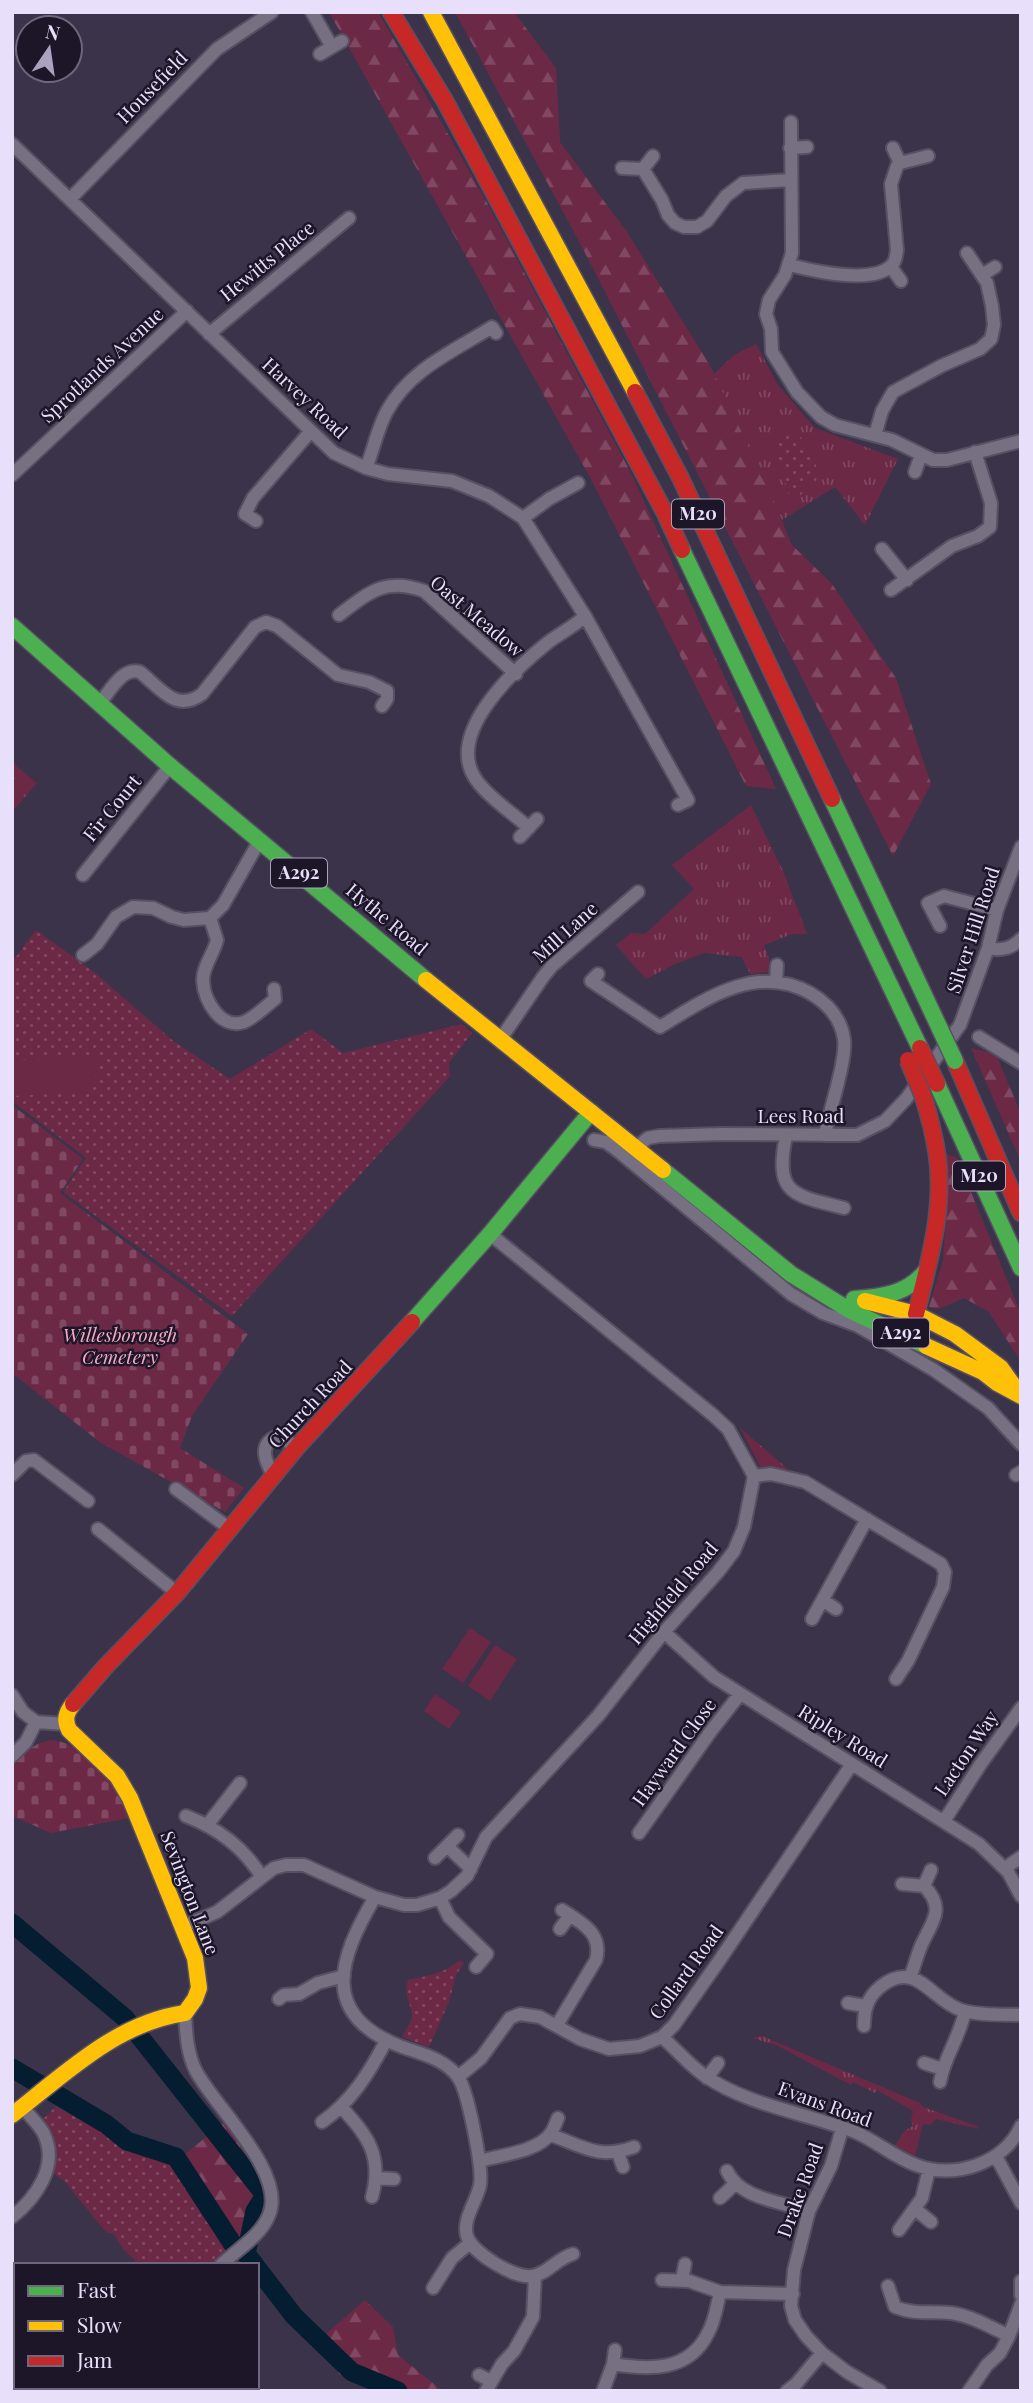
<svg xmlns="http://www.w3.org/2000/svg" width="1033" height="2403" font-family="'Playfair Display',serif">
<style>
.grass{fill:url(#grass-tufts)}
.forest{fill:url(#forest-firs)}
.cemetery{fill:url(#cemetery-stones)}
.park{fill:url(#park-dots)}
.garden{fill:#6b2946}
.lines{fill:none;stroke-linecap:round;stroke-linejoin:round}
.river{stroke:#051d30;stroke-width:19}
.street-casing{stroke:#565063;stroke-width:16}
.fast-casing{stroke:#565063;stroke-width:19}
.slow-casing{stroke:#565063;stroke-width:19}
.jam-casing{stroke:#565063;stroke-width:19}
.street{stroke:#767082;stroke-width:12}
.fast{stroke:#4caf50;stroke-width:16}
.slow{stroke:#ffc107;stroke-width:16}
.jam{stroke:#c62828;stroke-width:16}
.fast-bridge-casing{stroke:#565063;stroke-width:19;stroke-linecap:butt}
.jam-bridge-casing{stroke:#565063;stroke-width:19;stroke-linecap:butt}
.fast-bridge{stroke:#4caf50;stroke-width:16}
.jam-bridge{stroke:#c62828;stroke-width:16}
.labels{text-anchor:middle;stroke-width:5;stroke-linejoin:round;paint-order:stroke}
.shield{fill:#1d1629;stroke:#aba3bc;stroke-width:2}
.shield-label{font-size:18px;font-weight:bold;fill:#e8e0fb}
.street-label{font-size:19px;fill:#e8e0fb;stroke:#1d1629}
.park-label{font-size:19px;font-style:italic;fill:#f6a8c1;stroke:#1d1629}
</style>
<defs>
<pattern id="grass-tufts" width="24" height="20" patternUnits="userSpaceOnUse" patternTransform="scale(1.75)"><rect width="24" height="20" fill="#6b2946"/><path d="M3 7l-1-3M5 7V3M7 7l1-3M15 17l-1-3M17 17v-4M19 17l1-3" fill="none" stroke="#804862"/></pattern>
<pattern id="forest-firs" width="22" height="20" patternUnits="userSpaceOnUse" patternTransform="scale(1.75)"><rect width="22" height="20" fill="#6b2946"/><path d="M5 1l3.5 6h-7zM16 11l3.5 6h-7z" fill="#804862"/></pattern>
<pattern id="cemetery-stones" width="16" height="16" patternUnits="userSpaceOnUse" patternTransform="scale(1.75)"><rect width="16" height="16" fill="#6b2946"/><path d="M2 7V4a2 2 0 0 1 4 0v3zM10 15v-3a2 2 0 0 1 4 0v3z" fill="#804862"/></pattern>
<pattern id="park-dots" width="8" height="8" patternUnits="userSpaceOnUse" patternTransform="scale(1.75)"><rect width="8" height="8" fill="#6b2946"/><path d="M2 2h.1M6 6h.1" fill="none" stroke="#804862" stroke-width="1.8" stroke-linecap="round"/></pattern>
</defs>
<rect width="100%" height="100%" fill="#3b3349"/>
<path class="grass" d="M756 344 778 385 815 428 898 459 865 525 835 487 782 520 714 374 734 355Z
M12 756 16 766 37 783 12 812Z
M751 805 784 873 807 934H792L764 945 769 959V972L750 974 742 957 704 953 675 964 646 979 616 945 631 933 645 934 694 889 672 865Z
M740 1428 787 1468 785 1471H770L760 1466Z
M762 2036 920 2103 923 2107 977 2126 978 2129 936 2119 930 2125 923 2124 915 2156 895 2146 904 2131 913 2126 911 2121 913 2111 877 2090 875 2093 853 2082 851 2085 776 2045 752 2038Z"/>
<path class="forest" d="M329 12H378L484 197 630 471 776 789 746 786 592 481Z
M455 12H514L556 68 560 142 627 232 711 367 778 510 791 544 832 584 896 678 931 784 893 856 582 247Z
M971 1048 996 1054 1021 1114V1162Z
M946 1154 957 1158 1021 1314V1362L989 1312 964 1298 939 1309 929 1307 943 1260 947 1202Z
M226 2121 256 2174 266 2215 228 2249 175 2162Z
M365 2300 393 2327 398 2355 443 2391H375L339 2374 327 2333Z
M48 2387H187L190 2391H43Z"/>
<path class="cemetery" d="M12 1105 83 1159 60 1193 248 1334 192 1416 180 1448 244 1488 225 1512 101 1443 12 1373Z
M53 1740C77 1744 97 1762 112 1781 120 1791 124 1806 129 1818L51 1833 12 1816V1763C25 1753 36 1741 53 1740Z"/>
<path class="park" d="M797 433C807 444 821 465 816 481L808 483 800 497 796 499 789 495 774 446 776 440Z
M36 930 94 972 172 1040 230 1079 311 1029 343 1053 462 1024 472 1033 449 1063 450 1076 232 1316 63 1192 86 1158 12 1101V962Z
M460 1960 464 1963 456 1975 449 2002 429 2047 402 2037C404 2032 409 2026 411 2021 415 2006 402 1999 408 1980L431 1975 447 1969Z
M56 2106 121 2144 175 2162 228 2249 218 2265H134L135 2260 123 2249 114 2234 106 2232 65 2182 51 2171 40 2122Z"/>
<path class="garden" d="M98 1058V1069L89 1092 12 1096V1060Z
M470 1628 491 1642 463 1683 442 1669Z
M495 1645 517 1659 490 1701 468 1686Z
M435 1694 461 1712 449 1729 424 1711Z"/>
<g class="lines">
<path class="river" d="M12 1923 125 2018 265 2195 255 2211 246 2254
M12 2068 106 2124 127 2141 176 2157 232 2243 246 2254 255 2265
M257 2268 294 2316 352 2372 398 2391"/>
<g class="street-casing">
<path id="street" d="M312 12 332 47
M320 54 342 41
M791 122 792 253 785 275 769 300 766 314 771 329 772 352 797 392 821 417 835 425 892 440 933 460H947L1021 441
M12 144 334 453 366 468 388 474 452 481 489 496 523 518 585 616 688 800 678 805
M790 148 807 147
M893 148 900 163
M622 168 643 169 653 156
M643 169 662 200 668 215 675 223 684 227H697L707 221 726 196 743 183 791 180
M70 199 217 49 272 12
M790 265C813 271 873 285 892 265 896 261 896 256 897 250L891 184 897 166 900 163 928 156
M891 267 901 281
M982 275 995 267
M209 334 349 218
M875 435 882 411 893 392 941 366 980 349 991 339 994 325 992 306 987 283 967 253
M366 468C374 449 377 429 387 411 410 369 454 351 492 327L496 333
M915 472 921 455
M12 475 187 311
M523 518 549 499 578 483
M256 521 245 514 253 498 310 432
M882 549 907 580
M891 590 952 546 978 536 990 527 991 503 975 452
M339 615C369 592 386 577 424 591L516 674
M100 703C110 691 122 667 140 672 161 689 176 713 202 694L255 627 266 622 277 626 338 675 369 682 387 691V699L382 706
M529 828C513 813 490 799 477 781 443 735 513 671 546 644 558 634 574 627 585 616
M520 837 537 819
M83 875 170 766
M210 918 217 940C214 953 202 968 203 981 204 1001 221 1030 244 1022 254 1018 266 1006 275 999L274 989
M940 926 928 903 944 896 997 910
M988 948C1001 951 1011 949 1021 939
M83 955 97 944 116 917 133 907 153 908 172 917 184 920 210 918 223 905 260 840
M598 974 591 981 660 1027C705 999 756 963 810 993 827 1003 841 1018 844 1039 847 1060 829 1111 825 1135
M776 982 777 965
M979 1037 1021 1063
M500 1040 543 977 552 966 638 892
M786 1136C774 1195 793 1195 844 1208
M594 1140 606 1142 618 1151 791 1294 823 1313 858 1326 934 1370 988 1408 1021 1444
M636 1148 648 1138 659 1136 722 1134 857 1135 885 1121 906 1099 960 1025 988 948 997 910 1021 847
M12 1475 26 1461 34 1460 88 1501
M273 1475C266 1462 258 1446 275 1437L298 1446
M1016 1475 1021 1472
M754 1476 771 1474 805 1482 941 1564 945 1572 943 1587 908 1661 896 1679
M176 1489 230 1529
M98 1529 177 1593
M824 1601 836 1609
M812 1619 867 1519
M664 1632 714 1677 979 1844 1008 1872 1021 1896
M12 1695 23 1712 36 1722
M12 1756 26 1742 36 1722 66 1724
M186 1816C219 1829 243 1847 262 1877
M944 1821 980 1765 1021 1708
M208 1824 240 1783
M639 1833 711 1731 740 1694
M447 1846 471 1869
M435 1858 458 1835
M1005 1868 1021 1857
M902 1884 924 1886C947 1909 931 1923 921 1946 917 1956 914 1967 910 1978
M924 1886 931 1870
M375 1897C338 1960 319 2015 402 2047 422 2054 445 2059 458 2077 468 2091 483 2168 480 2185 477 2201 462 2219 467 2236 472 2253 515 2279 532 2276 548 2274 557 2258 573 2254
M440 1898 449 1917 487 1954 476 1967
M182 1927 217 1912 274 1868 286 1865H304L375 1897 404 1905H417L440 1898 451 1891 467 1876 486 1837 598 1716 664 1632 718 1572 734 1551 744 1527 754 1476 728 1429 713 1415 490 1234
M560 1929 570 1915
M279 1999 284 1995 299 1994 318 1983 344 1976
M848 2003 865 2006
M185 2013C186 2032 187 2054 196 2071 214 2106 287 2173 269 2215 261 2236 236 2250 221 2265
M557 2025 596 1960C603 1933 582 1923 562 1910
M864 2026C864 2010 867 1998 880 1987 916 1958 931 2000 961 2010 979 2016 1001 2014 1021 2015
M662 2037C677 2050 689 2065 705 2076 749 2106 806 2113 855 2132 876 2141 894 2157 916 2165 953 2180 1004 2164 1021 2126
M924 2063 942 2069
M458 2077 481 2058 510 2018 520 2014 540 2017 580 2039 609 2049 640 2046 662 2037 674 2025 719 1961 852 1764
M707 2078 718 2063
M940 2082C944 2057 960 2037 965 2011
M341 2107C368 2135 383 2157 372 2197
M322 2122C352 2101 369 2073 386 2041
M842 2129 831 2166 809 2211 794 2270 791 2306 795 2320 806 2336 822 2353 847 2372 880 2391
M551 2135C582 2146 599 2160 634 2147
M618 2153 623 2167
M994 2158 999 2162 1021 2203
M480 2161C500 2155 538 2152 551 2133 554 2129 556 2122 558 2118
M727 2171C740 2199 782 2202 809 2211
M376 2178 394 2179
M720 2198 735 2184
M915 2209 931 2222
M12 2217C36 2198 59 2166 44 2134 39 2124 29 2116 23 2107
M899 2230 922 2198 929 2169
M662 2280 689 2281 720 2292 793 2294
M682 2280 685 2264
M1021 2281V2295
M888 2286 895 2307C914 2315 931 2311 951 2313 972 2316 990 2327 1009 2336
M433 2288 452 2258 470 2243
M12 2331 16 2336
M613 2364C649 2370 689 2372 708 2333 715 2321 717 2305 720 2292
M479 2375 491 2381
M194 2387 196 2391
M486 2391 502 2364 514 2351 533 2317 535 2276
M603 2391 613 2364 615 2350
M787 2391 796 2384 822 2353
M969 2391 987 2365 1000 2353 1009 2336 1021 2304"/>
</g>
<g class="fast-casing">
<path id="fast" d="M682 550 920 1048
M12 626 170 766 426 980
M832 799 940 1029
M937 1084 1021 1268
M663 1170 791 1274 849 1310 926 1346
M854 1299C883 1297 907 1294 926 1271
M412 1322 490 1234 591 1112"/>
</g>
<g class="slow-casing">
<path id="slow" d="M431 12 635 392
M426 980 663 1170
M865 1301 916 1314 955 1334 1001 1368 1018 1392
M926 1346 983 1372 997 1383 1021 1396
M12 2115C65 2074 116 2023 185 2013L195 1999 199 1988 195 1958 130 1798 117 1776 69 1730C64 1719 66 1713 73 1704"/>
</g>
<g class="jam-casing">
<path id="jam" d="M391 12 445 101 665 513 682 550
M635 392 680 477 832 799
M955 1061 1021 1213
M916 1314C929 1262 945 1208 937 1154 934 1134 929 1115 923 1096
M73 1704 106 1666 177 1593 298 1446 412 1322"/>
</g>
<use href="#street" class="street"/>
<use href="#fast" class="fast"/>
<use href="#slow" class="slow"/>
<use href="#jam" class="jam"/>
<g class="fast-bridge-casing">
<path id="fast-bridge" d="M940 1029 955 1061"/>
</g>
<g class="jam-bridge-casing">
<path id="jam-bridge" d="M920 1048 937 1084
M908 1060 923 1096"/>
</g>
<use href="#fast-bridge" class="fast-bridge"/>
<use href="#jam-bridge" class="jam-bridge"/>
</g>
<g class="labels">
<g class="shield">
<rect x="672" y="499.5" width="52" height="29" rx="5"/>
<rect x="271" y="858.5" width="56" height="29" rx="5"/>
<rect x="953" y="1161.5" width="52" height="29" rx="5"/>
<rect x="873" y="1318.5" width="56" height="29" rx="5"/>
</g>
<g class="shield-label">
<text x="698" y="520">M20</text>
<text x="299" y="879">A292</text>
<text x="979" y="1182">M20</text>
<text x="901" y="1339">A292</text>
</g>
<g class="street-label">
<text transform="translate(152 87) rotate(-46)" y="7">Housefield</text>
<text transform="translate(267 261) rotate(-39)" y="7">Hewitts Place</text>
<text transform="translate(102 365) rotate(-43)" y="7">Sprotlands Avenue</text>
<text transform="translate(305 398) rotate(43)" y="7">Harvey Road</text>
<text transform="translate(477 616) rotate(40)" y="7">Oast Meadow</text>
<text transform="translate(112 808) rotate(-51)" y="7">Fir Court</text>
<text transform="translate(387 919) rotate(40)" y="7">Hythe Road</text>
<text transform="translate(973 930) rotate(-72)" y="7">Silver Hill Road</text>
<text transform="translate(565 932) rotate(-42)" y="7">Mill Lane</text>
<text x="801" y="1123">Lees Road</text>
<text transform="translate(310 1404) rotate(-47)" y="7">Church Road</text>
<text transform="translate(673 1593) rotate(-50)" y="7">Highfield Road</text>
<text transform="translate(843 1736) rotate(32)" y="7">Ripley Road</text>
<text transform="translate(674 1752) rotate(-54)" y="7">Hayward Close</text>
<text transform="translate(966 1753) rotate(-56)" y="7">Lacton Way</text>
<text transform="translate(190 1893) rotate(69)" y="7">Sevington Lane</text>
<text transform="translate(686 1972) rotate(-54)" y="7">Collard Road</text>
<text transform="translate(825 2104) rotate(20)" y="7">Evans Road</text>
<text transform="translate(800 2190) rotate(-70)" y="7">Drake Road</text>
</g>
<g class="park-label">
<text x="120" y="1342">Willesborough<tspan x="120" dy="22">Cemetery</tspan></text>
</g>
</g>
<rect width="1033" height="2403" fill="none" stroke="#e8e0fb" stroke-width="28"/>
<rect x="14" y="2263" width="245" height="126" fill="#1d1629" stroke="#6e677d" stroke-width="2"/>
<rect x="28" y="2286" width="35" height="10" fill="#4caf50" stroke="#6e677d" stroke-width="2"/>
<text x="77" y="2298" font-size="21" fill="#e8e0fb">Fast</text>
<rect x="28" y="2321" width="35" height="10" fill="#ffc107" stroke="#6e677d" stroke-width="2"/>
<text x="77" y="2333" font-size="21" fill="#e8e0fb">Slow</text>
<rect x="28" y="2356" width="35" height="10" fill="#c62828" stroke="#6e677d" stroke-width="2"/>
<text x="77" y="2368" font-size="21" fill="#e8e0fb">Jam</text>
<g transform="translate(49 49) rotate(13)"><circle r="33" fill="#1d1629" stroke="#6e677d" stroke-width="2"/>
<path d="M0-5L12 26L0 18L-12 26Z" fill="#aba3bd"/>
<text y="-10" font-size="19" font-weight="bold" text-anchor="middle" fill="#e8e0fb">N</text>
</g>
</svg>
